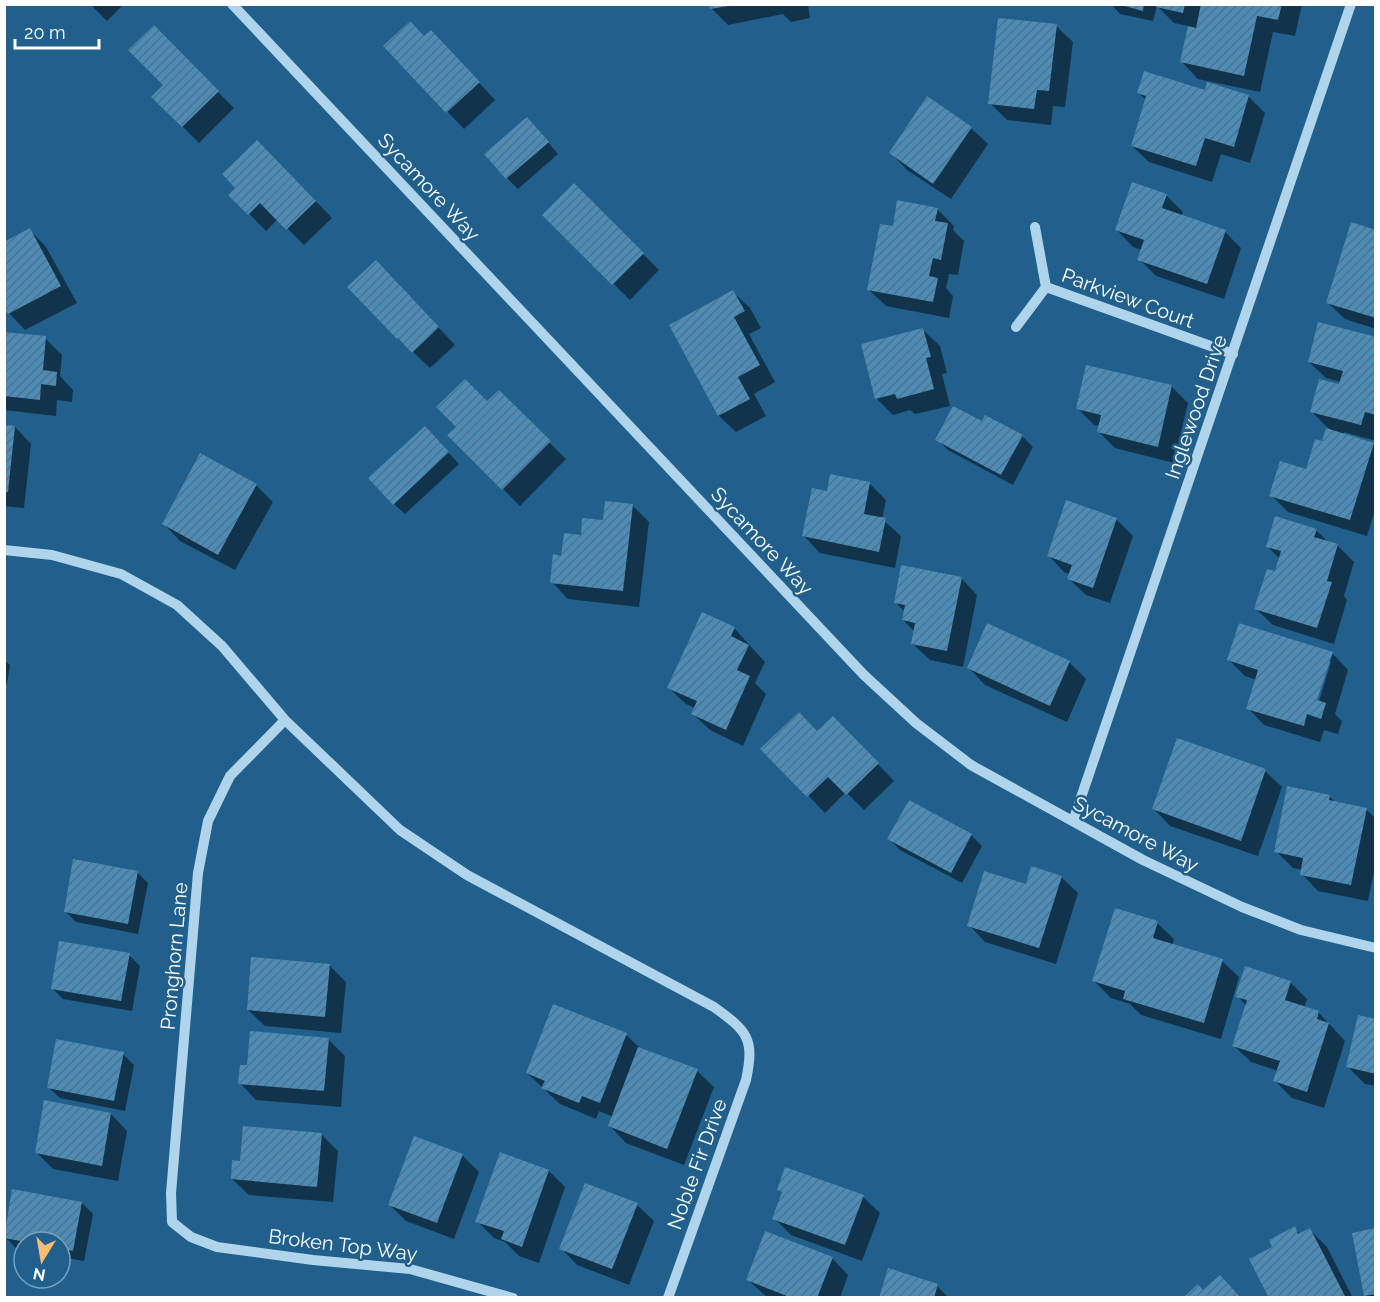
<svg xmlns="http://www.w3.org/2000/svg" width="1380" height="1302" font-family="Raleway,sans-serif">
<style>
.shadow{fill:#0007;fill-rule:evenodd}
.building{fill:url(#building-hatch)}
.lines{fill:none;stroke-linecap:round;stroke-linejoin:round}
.minor{stroke:#afd4ec;stroke-width:10}
.labels{text-anchor:middle;stroke-width:5;stroke-linejoin:round;paint-order:stroke}
.street-label{font-size:20px;fill:#fff;stroke:#21608d}
</style>
<defs>
<pattern id="building-hatch" width="6" height="6" patternUnits="userSpaceOnUse" patternTransform="scale(1.5)"><rect width="6" height="6" fill="#4e8cb6"/><path d="M-1 1l2-2M0 6l6-6M5 7l2-2" fill="none" stroke="#4d728c"/></pattern>
</defs>
<rect width="100%" height="100%" fill="#21608d"/>
<path class="shadow" d="M90 4H124L107 21Z
M711 4H808L810 18 791 22 783 14 728 25 712 9Z
M1111 4H1302L1295 36 1273 32 1260 92 1198 79 1182 62 1189 26 1174 23 1157 6 1153 21 1120 14Z
M1056 26 1073 42 1065 107 1053 106 1051 125 1007 120 990 103Z
M153 27 234 108 199 143 153 97 165 85Z
M385 46 447 48 495 100 464 129Z
M1208 84 1249 97 1265 113 1250 163 1221 154 1212 182 1149 162 1132 146 1146 100 1139 93 1206 92Z
M971 128 988 144 951 199 907 170 891 153Z
M538 130 558 154 518 189 507 178Z
M274 158 332 218 304 245 278 219 266 231 231 195Z
M574 185 659 270 630 300 544 215Z
M1166 195 1183 212 1181 217 1225 232 1241 248 1224 299 1156 276 1139 259 1142 250 1133 247 1117 230Z
M937 209 954 226 953 230 964 241 958 275 949 274 946 288 953 296 949 318 886 306 869 290 894 228Z
M30 230 46 247 77 303 25 330 9 313Z
M1376 231V329L1345 319 1328 303Z
M392 278 455 345 430 368 398 338 349 287Z
M733 292 750 308 761 328 749 334 775 382 754 394 766 416 736 432 719 416 671 326Z
M923 330 940 346 947 373 942 374 950 406 915 414 910 410 893 415 876 398Z
M4 334 45 338 62 355 60 376 73 390 72 402 57 400 56 416 4 410Z
M1376 339V441L1344 432V435L1373 444 1376 447V507L1367 536 1288 512 1271 495 1307 470 1331 431 1312 412 1340 386 1341 382 1326 378 1309 362Z
M1087 367 1172 387 1188 403 1174 463 1115 448 1099 432 1100 426 1094 425 1077 408Z
M499 392 566 459 520 506 449 435Z
M982 423 1022 436 1033 447 1013 485 948 450 937 439Z
M4 426 15 427 31 444 24 508 4 506Z
M436 439 459 464 405 514 394 504Z
M869 483 886 500 882 519 901 536 895 568 820 553 804 536 828 493Z
M256 485 273 502 235 570 180 541 164 524Z
M632 505 649 522 639 607 568 599 552 582 562 557 582 537Z
M1116 519 1133 536 1110 603 1086 595 1069 579 1071 574 1065 573 1049 556Z
M1316 530 1329 543 1337 545 1354 562 1344 596 1347 600 1334 644 1273 625 1256 609 1276 573 1280 559 1267 546Z
M961 578 977 595 963 667 930 660 913 644 915 632 903 620 905 612 895 602Z
M988 625 1069 662 1086 679 1067 722 985 685 969 668Z
M734 628 765 662 755 683 766 694 743 746 710 730 693 714 695 708 686 704 669 688Z
M1332 653 1348 670 1335 714 1342 721 1338 734 1324 730 1320 742 1264 725 1248 708 1257 680 1245 676 1229 660ZM1328 662H1331L1317 708 1314 707Z
M4 660 10 665 7 684 4 683Z
M818 733 850 735 894 781 864 810 846 792 825 813 763 749Z
M1265 771 1282 787 1258 856 1170 826 1154 809Z
M1329 796 1336 803 1366 809 1376 819V862L1368 901 1318 891 1302 874 1303 870 1293 868 1276 851Z
M971 835 982 846 962 883 900 850 889 839Z
M137 872 148 883 138 934 76 922 65 911Z
M1061 877 1078 893 1056 964 985 942 969 925 1027 886Z
M1157 923 1174 939 1172 946 1222 961 1239 977 1221 1039 1141 1015 1130 1004 1111 998 1094 981Z
M129 955 140 966 132 1011 63 999 52 988Z
M329 965 346 982 341 1033 265 1026 248 1010Z
M1290 982 1307 999 1304 1008 1318 1012 1345 1041 1324 1108 1292 1098 1275 1081 1278 1071 1251 1062 1234 1046 1247 1006 1237 996Z
M554 1006 626 1035 642 1050 697 1071 714 1087 684 1165 626 1143 610 1126 613 1117 599 1111 596 1119 560 1104 527 1073Z
M1376 1021V1086L1365 1084 1348 1067Z
M328 1039 345 1056 341 1107 256 1100 240 1083 249 1067Z
M123 1054 134 1065 125 1111 60 1098 48 1087Z
M111 1114 127 1131 118 1181 53 1169 36 1152Z
M321 1134 338 1151 333 1202 249 1195 232 1179 242 1163Z
M462 1155 479 1172 454 1239 406 1221 389 1204Z
M549 1171 565 1187 539 1263 519 1256 505 1242 494 1238 477 1221Z
M778 1189 863 1197 880 1213 862 1261 791 1235 774 1218 783 1194Z
M82 1203 93 1214 84 1261 60 1257V1242H24V1250L16 1248 5 1237Z
M637 1205 654 1221 629 1285 577 1265 561 1248Z
M1294 1228 1300 1234 1310 1230 1327 1247 1353 1298H1270L1275 1248Z
M1376 1230V1298H1367L1365 1295Z
M832 1258 848 1275 840 1298H768L747 1279Z
M937 1286 949 1298H880Z"/>
<path class="building" d="M709 4H729V6L710 9Z
M1117 4H1144L1143 11Z
M1156 4H1185L1183 13 1156 7Z
M1201 4H1282L1278 20 1257 16 1244 76 1180 62 1188 26 1196 28Z
M998 18 1057 24 1049 91 1037 90 1034 109 988 104Z
M410 21 424 36 431 30 480 82 446 113 383 46Z
M154 25 219 91 182 127 151 97 163 85 128 50Z
M1144 71 1205 90 1207 82 1249 95 1234 147 1205 138 1196 166 1131 146 1146 96 1137 93Z
M927 96 972 127 933 184 889 153Z
M527 117 549 142 506 179 484 154Z
M257 140 316 201 286 230 260 203 248 215 228 195 235 188 222 174Z
M1132 182 1167 194 1162 208 1226 230 1207 284 1137 260 1144 240 1115 230Z
M574 183 644 253 612 285 542 215Z
M897 200 938 208 935 221 948 223 941 260 933 258 929 276 938 278 933 302 867 290 880 224 893 226Z
M1351 222 1376 230V318L1326 303Z
M30 228 61 286 8 314 4 308V242Z
M376 260 439 327 412 353 398 338 397 339 347 287Z
M733 290 745 311 734 317 760 365 738 377 750 399 718 416 669 325Z
M1318 322 1376 337V415L1365 412 1361 425 1310 412 1319 379 1339 384 1343 371 1308 362Z
M923 328 931 357 926 358 934 389 897 399 895 394 875 399 861 344Z
M4 332 46 336 43 370 57 372 56 386 41 384 40 400 4 396Z
M1086 365 1172 385 1158 447 1097 432 1101 415 1076 409Z
M465 379 487 401 499 390 551 441 502 490 447 435 456 427 436 407Z
M953 406 982 421 985 415 1023 435 1001 475 935 440Z
M4 425 15 426 8 492H4Z
M425 426 449 452 393 505 368 478Z
M1326 428 1374 443 1350 520 1269 496 1280 461 1306 469 1315 439 1322 441Z
M200 453 257 484 218 555 162 524Z
M830 474 870 482 864 514 886 518 879 552 802 536 812 488 827 491Z
M1066 500 1117 518 1093 588 1067 579 1072 565 1047 556Z
M605 501 633 504 623 591 550 583 553 554 561 556 564 533 581 535 582 518 603 520Z
M1275 516 1317 529 1314 537 1338 544 1327 581 1332 582 1317 628 1254 609 1267 569 1275 571 1281 551 1266 547Z
M901 565 962 577 947 651 911 644 915 623 902 620 905 605 894 603Z
M702 612 735 627 731 636 749 645 737 670 750 676 726 730 691 714 697 701 667 688Z
M987 623 1070 661 1050 706 967 668Z
M1239 623 1333 652 1317 700 1326 703 1321 719 1307 714 1304 726 1246 709 1258 670 1227 660Z
M799 712 817 731 833 716 879 763 846 795 828 777 807 797 760 749Z
M1177 738 1266 769 1241 841 1152 809Z
M1287 786 1330 795 1329 800 1367 808 1351 885 1300 875 1303 858 1274 852Z
M909 800 972 834 951 873 887 839Z
M73 859 138 871 128 924 64 912Z
M1031 866 1062 876 1039 948 967 926 984 871 1026 884Z
M1115 908 1158 921 1153 938 1223 959 1204 1023 1123 999 1125 991 1092 981Z
M59 941 130 953 121 1001 51 989Z
M251 957 330 964 325 1017 247 1010Z
M1245 966 1291 981 1285 1000 1319 1011 1317 1019 1329 1023 1307 1092 1273 1081 1280 1061 1232 1046 1247 1000 1235 997Z
M553 1004 627 1033 600 1103 582 1096 579 1103 541 1088 545 1081 526 1073Z
M1358 1015 1376 1019V1074L1346 1067Z
M250 1031 329 1038 324 1091 238 1084 240 1065H247Z
M56 1039 124 1052 114 1101 47 1088Z
M638 1047 698 1069 667 1149 608 1126Z
M44 1100 111 1113 102 1166 35 1153Z
M243 1126 322 1133 317 1187 231 1179 232 1160 240 1161Z
M414 1136 463 1154 437 1223 388 1205Z
M500 1152 549 1170 522 1247 501 1239 504 1231 475 1222Z
M785 1167 864 1195 845 1245 772 1219 782 1192 777 1190Z
M585 1183 638 1203 612 1269 559 1249Z
M12 1189 82 1202 73 1251 60 1248V1242H26L4 1238Z
M1295 1226 1298 1234 1310 1228 1346 1298H1269L1249 1259 1272 1247 1269 1240Z
M1376 1228V1294L1364 1296 1352 1233Z
M765 1231 833 1257 817 1298H792L746 1280Z
M888 1268 938 1284 934 1298H879Z
M1220 1275 1241 1298H1183L1198 1284 1203 1290Z"/>
<g class="lines">
<path class="minor" d="M232 4 864 675 916 723 971 765 1143 860 1242 907 1301 930 1376 948
M1046 287 1233 354
M1016 327 1046 287 1035 227
M4 550 52 555 121 574 177 605 222 646 285 720 400 830 467 875 714 1007C747 1031 755 1038 746 1080L668 1298
M285 720 230 776 208 821 198 873 171 1193 172 1222 191 1237 217 1247 313 1260 410 1269 513 1298
M1073 821 1351 4"/>
</g>
<g class="labels">
<g class="street-label">
<text transform="translate(429 187) rotate(47)" y="7">Sycamore Way</text>
<text transform="translate(1128 298) rotate(20)" y="7">Parkview Court</text>
<text transform="translate(1196 407) rotate(-71)" y="7">Inglewood Drive</text>
<text transform="translate(762 541) rotate(47)" y="7">Sycamore Way</text>
<text transform="translate(1136 834) rotate(28)" y="7">Sycamore Way</text>
<text transform="translate(174 956) rotate(-85)" y="7">Pronghorn Lane</text>
<text transform="translate(697 1164) rotate(-70)" y="7">Noble Fir Drive</text>
<text transform="translate(343 1245) rotate(7)" y="7">Broken Top Way</text>
</g>
</g>
<rect width="1380" height="1302" fill="none" stroke="#ffffff" stroke-width="12"/>
<g transform="translate(42 1260) rotate(191)"><circle r="28" fill="#21608d" stroke="#7aa0bb" stroke-width="1.5"/>
<path d="M0-4.5L10 22L0 15L-10 22Z" fill="#f8bd71"/>
<text y="-9" font-size="16" font-weight="bold" text-anchor="middle" fill="#ffffff">N</text>
</g>
<path d="M15 39v9h84v-9" fill="none" stroke="#ffffff" stroke-width="3"/>
<text x="24" y="39" font-size="18" fill="#ffffff" stroke="#21608d" stroke-width="4.5" paint-order="stroke">20 m</text>
</svg>
